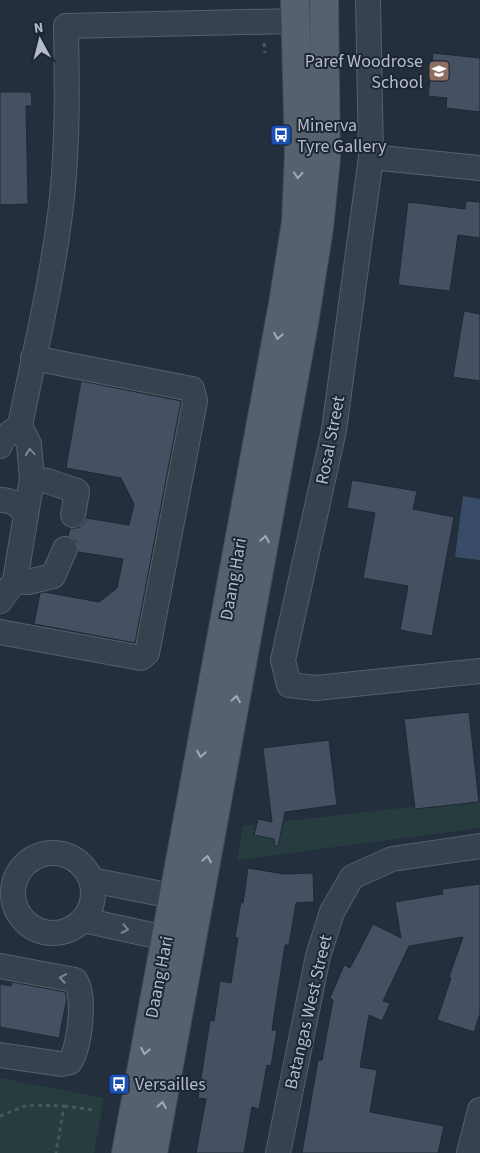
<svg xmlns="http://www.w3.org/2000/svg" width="480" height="1153" font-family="'Source Sans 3',sans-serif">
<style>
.green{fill:#263c3f}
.water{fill:#394c67}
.building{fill:#455162;stroke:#1f2835}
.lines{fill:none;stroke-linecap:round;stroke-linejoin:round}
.minor-casing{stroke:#565f6c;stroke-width:26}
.major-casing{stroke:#414a57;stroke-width:30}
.path{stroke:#44595c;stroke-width:3;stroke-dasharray:4 4;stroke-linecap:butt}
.minor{stroke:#38414e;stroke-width:24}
.major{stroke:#56606e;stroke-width:28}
.oneway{stroke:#a1aab7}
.oneway2{stroke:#7c8592}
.labels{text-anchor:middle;stroke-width:4;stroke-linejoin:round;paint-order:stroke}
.poi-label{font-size:18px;fill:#b4bcc9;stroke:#1d2633;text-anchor:start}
.street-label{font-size:18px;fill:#b4bcc9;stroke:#1d2633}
</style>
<rect width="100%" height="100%" fill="#242f3e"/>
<path class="green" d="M480 799V828L237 860 243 826Z
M0 1078 104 1098 94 1153H0Z"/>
<path class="water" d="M463 496 480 499V560L455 557Z"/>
<path class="building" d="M433 53 480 58V112L446 108 447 98 428 96Z
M0 92H31L32 106H26L28 204 0 205Z
M466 201 480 202V238L458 235 450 291 398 285 408 202 465 209Z
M464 311 480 314V381L453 377Z
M81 381 181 401 135 643 34 624 40 593 44 592 99 602 117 588 123 559 78 552 76 541 68 536 70 528H78L84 523 86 518 129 525 134 504 121 478 66 468Z
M352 480 417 491 413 509 454 517 432 636 400 630 408 586 363 578 375 513 347 508Z
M469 712 479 802 415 809 404 719Z
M329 740 337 805 285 812 278 846H275L274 839 254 835 258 819 272 822 263 748Z
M248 868 284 874 313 873 314 902 296 903 289 945H285L278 990 272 1030H277L271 1066 267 1065 259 1109 252 1107 244 1153H196L206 1099 198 1098 210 1020 214 1021 220 981 231 983 238 938 235 937 241 902 243 903Z
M480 884V1014L474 1032 437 1020 451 978 449 977 463 937 409 946 383 1001 390 1003 382 1021 369 1015 360 1067 377 1070 370 1112 444 1126 438 1153H302L318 1060H322L333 1000 330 998 344 965 350 968 373 924 401 938 395 902 443 894 442 889Z
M12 982 65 992 67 998 59 1038 0 1027V984L11 986Z"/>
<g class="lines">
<g class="minor-casing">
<path id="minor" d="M368 0 371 157 334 430 283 660 289 685 316 688 480 671
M371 157 480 168
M0 446 3 438 20 426
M32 479 47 481 77 491 73 515
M0 500C13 500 20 505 26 516
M15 581 28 582 53 576 65 549
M0 601 15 581 32 479 29 444 20 426C35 350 54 274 62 197 68 140 67 83 66 26L296 21
M0 632 141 658 147 653 195 401 192 389 33 358
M13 893a40 40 0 1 1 80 0a40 40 0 1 1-80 0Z
M91 880 192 900
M83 920 184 942
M0 966 75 980C86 995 80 1046 70 1062L61 1064 0 1055
M278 1153 318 956 332 912 352 877 392 859 480 846
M469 1153 480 1110"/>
</g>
<g class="major-casing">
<path id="major" d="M126 1153 283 304 296 222 299 153 295 0
M153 1153 304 323 319 228 326 158 324 0"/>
</g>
<path class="path" d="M264 43 265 53
M64 1106 94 1110
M0 1116 28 1105 64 1106 56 1153"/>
<use href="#minor" class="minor"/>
<use href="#major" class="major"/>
</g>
<defs><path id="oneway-chevron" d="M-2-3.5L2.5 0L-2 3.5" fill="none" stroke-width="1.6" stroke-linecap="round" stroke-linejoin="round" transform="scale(1.25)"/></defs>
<g class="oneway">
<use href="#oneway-chevron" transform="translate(298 175) rotate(93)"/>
<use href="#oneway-chevron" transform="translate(278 336) rotate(100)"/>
<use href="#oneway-chevron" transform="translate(265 539) rotate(-80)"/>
<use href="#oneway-chevron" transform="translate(236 699) rotate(-80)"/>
<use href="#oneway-chevron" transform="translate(201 754) rotate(100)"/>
<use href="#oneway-chevron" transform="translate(207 859) rotate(-80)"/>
<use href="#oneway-chevron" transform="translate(145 1051) rotate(101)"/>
<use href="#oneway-chevron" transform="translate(162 1105) rotate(-80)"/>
</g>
<g class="oneway2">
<use href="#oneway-chevron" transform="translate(30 452) rotate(-95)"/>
<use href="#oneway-chevron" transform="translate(125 929) rotate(12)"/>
<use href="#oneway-chevron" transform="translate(63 978) rotate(-170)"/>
</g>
<defs>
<g id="school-square" transform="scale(1.125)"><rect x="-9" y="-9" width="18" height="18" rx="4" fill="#8d6e63" stroke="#1d2633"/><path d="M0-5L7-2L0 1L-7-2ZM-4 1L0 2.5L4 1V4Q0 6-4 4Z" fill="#fff"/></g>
<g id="bus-square" transform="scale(1.125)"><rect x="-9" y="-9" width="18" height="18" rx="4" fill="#1a4fb4" stroke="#1d2633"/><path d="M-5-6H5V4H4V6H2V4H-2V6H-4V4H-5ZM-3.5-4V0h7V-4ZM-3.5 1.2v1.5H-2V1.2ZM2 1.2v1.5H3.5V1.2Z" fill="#fff"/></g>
</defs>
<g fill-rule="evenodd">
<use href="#school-square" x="439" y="71"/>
<use href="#bus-square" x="281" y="135"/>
<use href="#bus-square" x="119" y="1084"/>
</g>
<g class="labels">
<g class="poi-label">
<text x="423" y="67" text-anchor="end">Paref Woodrose<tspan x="423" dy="21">School</tspan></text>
<text x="297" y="131">Minerva<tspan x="297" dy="21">Tyre Gallery</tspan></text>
<text x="135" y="1090">Versailles</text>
</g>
<g class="street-label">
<text transform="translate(330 440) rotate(-79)" y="6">Rosal Street</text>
<text transform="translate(233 579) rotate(-80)" y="6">Daang Hari</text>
<text transform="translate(159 977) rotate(-79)" y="6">Daang Hari</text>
<text transform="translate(308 1012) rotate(-77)" y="6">Batangas West Street</text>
</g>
</g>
<g transform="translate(40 40) rotate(353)" stroke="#1d2633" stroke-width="4" paint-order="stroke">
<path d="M0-4L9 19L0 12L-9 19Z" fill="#b4bcc9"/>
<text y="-8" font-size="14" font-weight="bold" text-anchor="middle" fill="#b4bcc9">N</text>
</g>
</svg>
